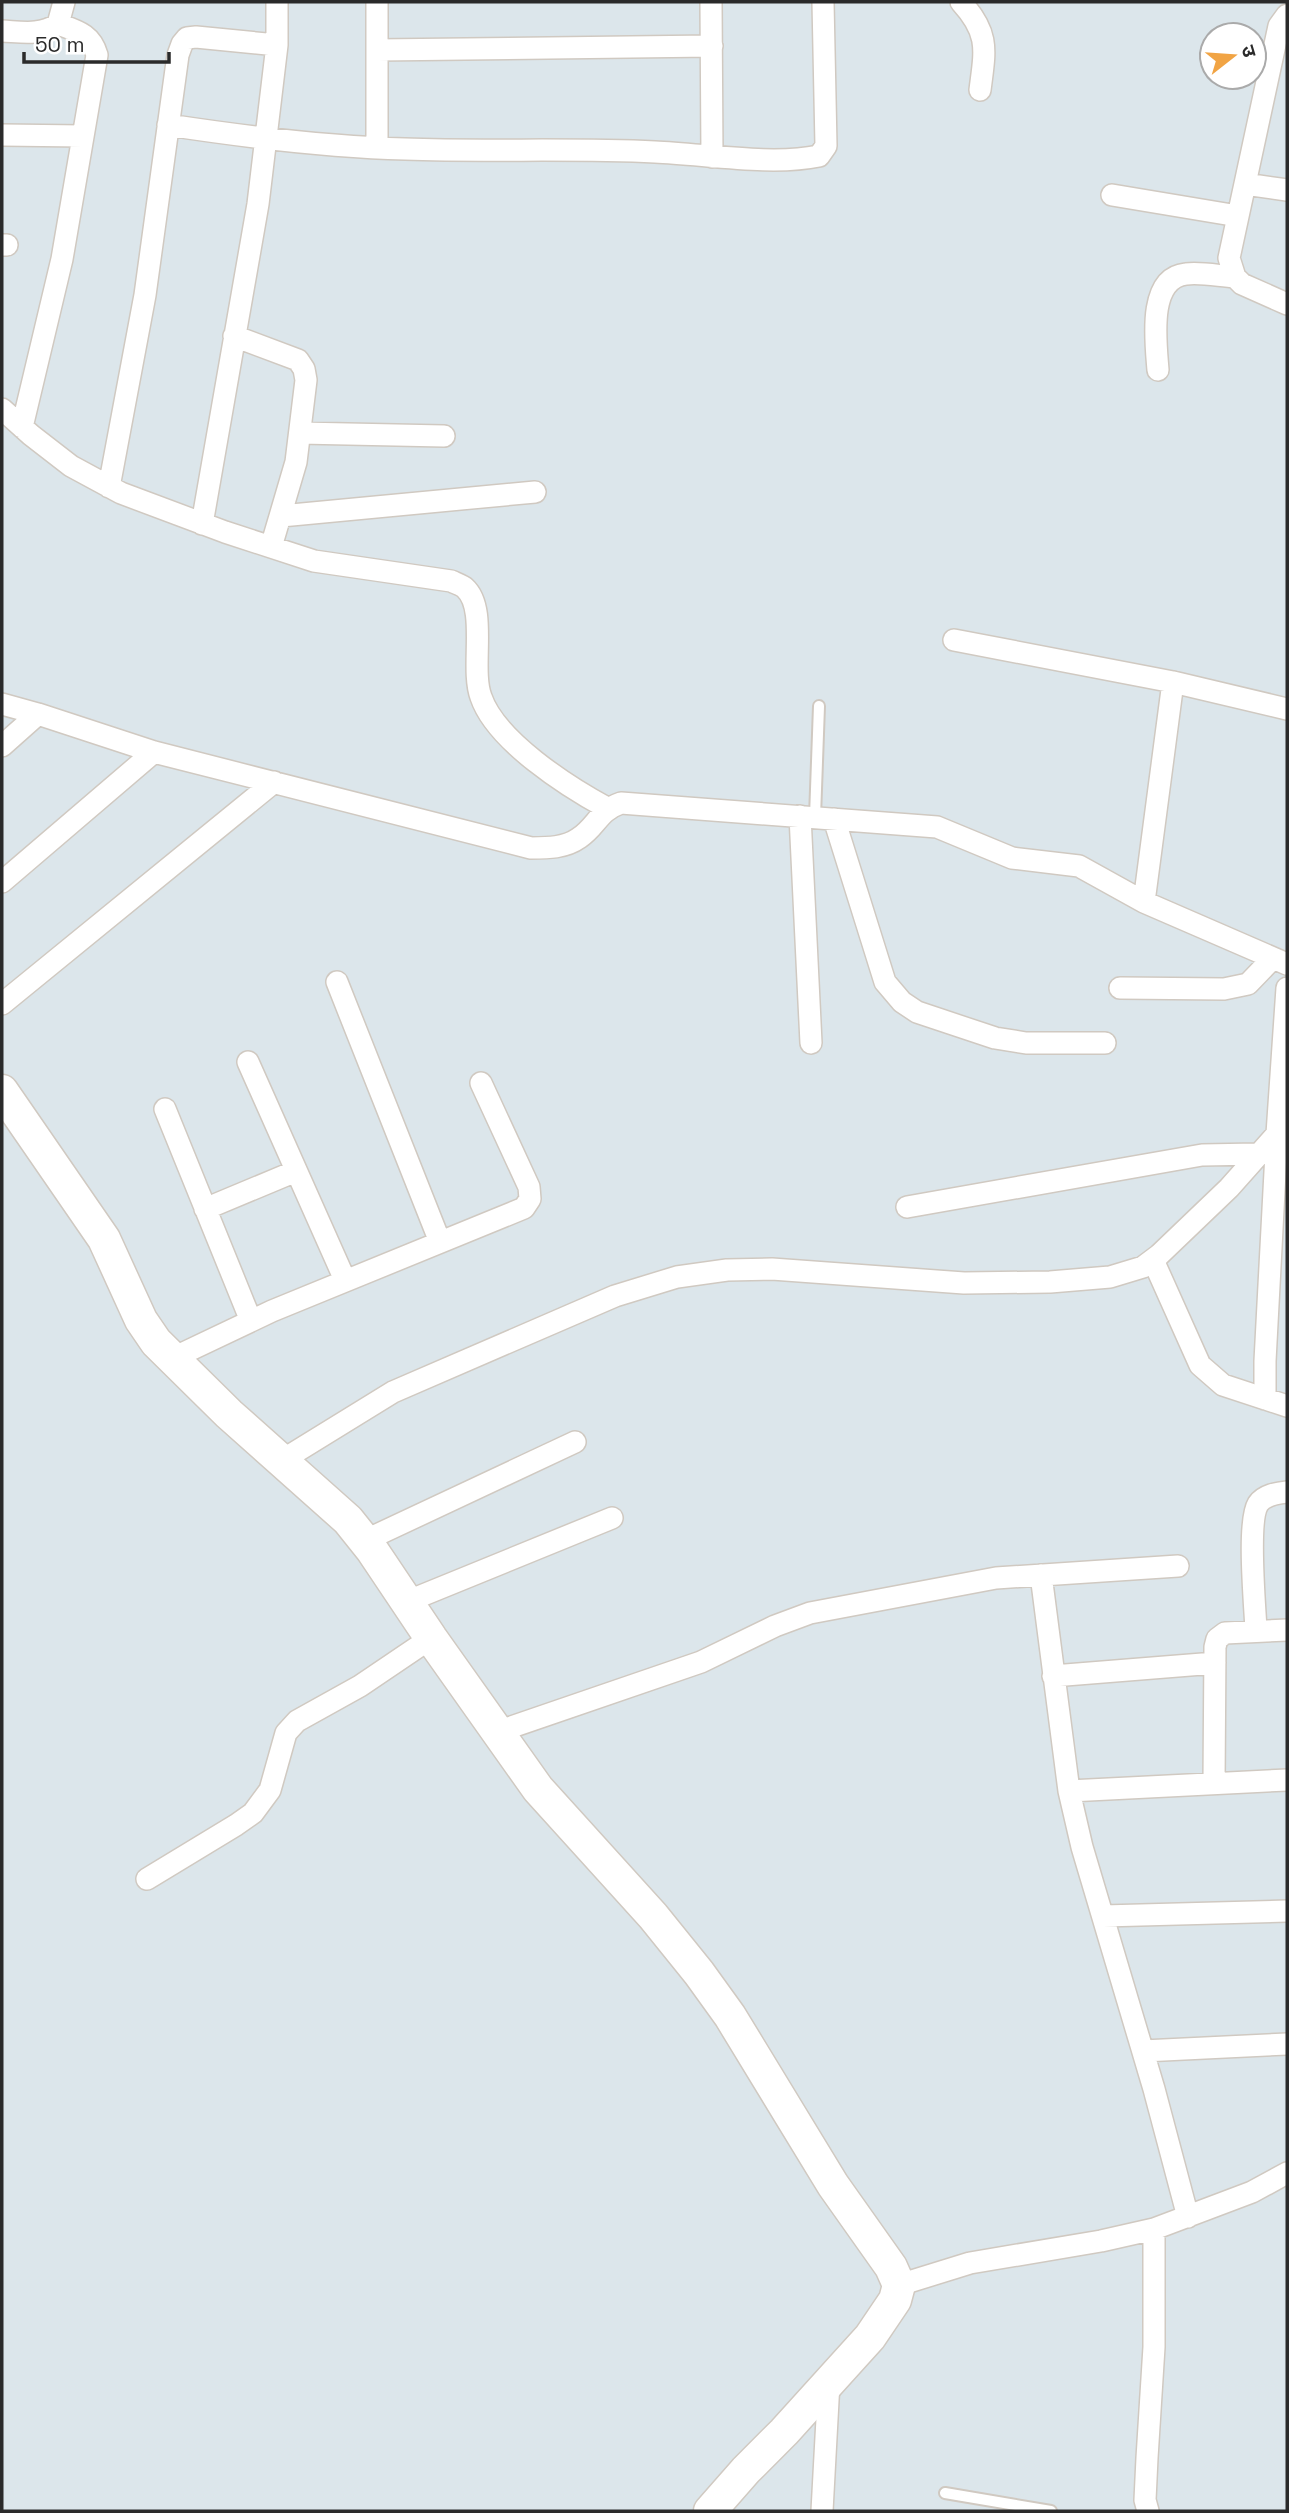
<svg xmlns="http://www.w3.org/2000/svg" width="1289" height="2513" font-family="'Space Grotesk','Noto Sans Devanagari',sans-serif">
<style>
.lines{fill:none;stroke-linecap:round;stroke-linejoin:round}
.lane-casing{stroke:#d0c9c1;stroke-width:14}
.street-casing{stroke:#d0c9c1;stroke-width:24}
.secondary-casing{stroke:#d0c9c1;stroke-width:35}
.lane{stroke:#fff;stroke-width:10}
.street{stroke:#fff;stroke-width:21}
.secondary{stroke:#fff;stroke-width:32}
</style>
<rect width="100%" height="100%" fill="#dce6eb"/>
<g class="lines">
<g class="lane-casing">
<path id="lane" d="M815 817 819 706
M945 2493 1051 2511"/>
</g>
<g class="street-casing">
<path id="street" d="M377 2V148
M711 2 712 157
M961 2C990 34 985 50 980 90
M1287 15 1279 26 1229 258 1235 277 1242 284 1287 304
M2 31C22 32 40 36 58 24L64 2
M377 50 712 46
M168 125C247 137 326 147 405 149 488 152 572 148 655 152 705 154 771 166 819 156L826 146 823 2
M2 135 83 136
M1245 184 1287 190
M1112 195 1238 216
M2 245H7
M234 336 298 360 304 369 306 380 296 462 271 547
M1158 370C1156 343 1147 278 1186 274 1201 272 1219 276 1235 277
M2 409 31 435 71 466 121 493 225 532 314 561 451 581C455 583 462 585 465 588 488 609 470 668 481 697 496 741 568 787 607 808
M22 427 62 259 97 55C91 34 77 31 58 24
M300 433 444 436
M109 487 145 295 178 55 182 44 187 38 196 37 277 45
M281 516 535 492
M202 524 258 204 277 45V2
M954 640 1173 682 1287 709
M2 704 38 714 154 752 531 848C548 848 565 848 579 838 597 826 598 811 621 803L937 827 1012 858 1079 866 1144 902 1287 964
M2 746 38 714
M800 816 811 1043
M834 819 885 982 902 1002 917 1012 995 1038 1026 1043H1105
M2 882 154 752
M1144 902 1173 682
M337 982 440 1242
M1120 988 1224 989 1248 984 1273 958
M2 1004 274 782
M248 1062 345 1280
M165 1109 251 1321
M907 1207 1202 1155 1257 1154
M205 1209 296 1171
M1153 1260 1200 1365 1223 1385 1287 1406
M171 1359 272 1311 524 1208 530 1199 529 1187 481 1083
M1265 1399V1361L1277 1134 1287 988
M281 1461 393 1392 615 1296 677 1277 727 1270 772 1269 964 1283 1050 1282 1110 1277 1143 1267 1159 1255 1229 1188 1277 1134
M364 1541 575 1442
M1041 1575 1069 1791 1082 1847 1154 2089 1188 2217
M406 1602 612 1518
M1256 1630C1255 1606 1247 1522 1258 1504 1264 1495 1277 1493 1287 1492
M1053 1676 1215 1663
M497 1732 701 1662 775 1626 810 1613 996 1578 1178 1566
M1214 1783 1215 1647 1217 1639 1225 1633 1287 1630
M1069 1791 1287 1780
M147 1879 236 1825 253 1813 270 1790 286 1733 297 1721 360 1686 431 1638
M1103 1916 1287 1911
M1143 2051 1287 2044
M899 2285 970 2263 1101 2241 1154 2229 1252 2192 1287 2173
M822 2511 829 2382
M1148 2511 1145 2500 1147 2458 1154 2347V2229"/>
</g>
<g class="secondary-casing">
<path id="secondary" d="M2 1091 104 1239 141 1320 156 1342 229 1414 348 1520 372 1550 431 1638 538 1789 653 1916 699 1973 730 2016 833 2185 891 2267 899 2285 895 2300 870 2337 784 2432 746 2470 710 2511"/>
</g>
<use href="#lane" class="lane"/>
<use href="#street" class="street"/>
<use href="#secondary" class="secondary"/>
</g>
<rect width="1289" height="2513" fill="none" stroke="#2a2a2a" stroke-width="7"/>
<g transform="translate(1233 56) rotate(73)"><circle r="33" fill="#ffffff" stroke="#aaaaaa" stroke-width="2"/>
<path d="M0-5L12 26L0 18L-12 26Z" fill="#f1a444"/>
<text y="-10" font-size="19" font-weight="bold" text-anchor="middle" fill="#2a2a2a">उ</text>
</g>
<path d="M24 52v10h145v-10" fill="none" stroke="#2a2a2a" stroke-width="3.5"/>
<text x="35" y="52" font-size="21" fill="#2a2a2a" stroke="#ffffff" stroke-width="5" paint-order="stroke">50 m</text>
</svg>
